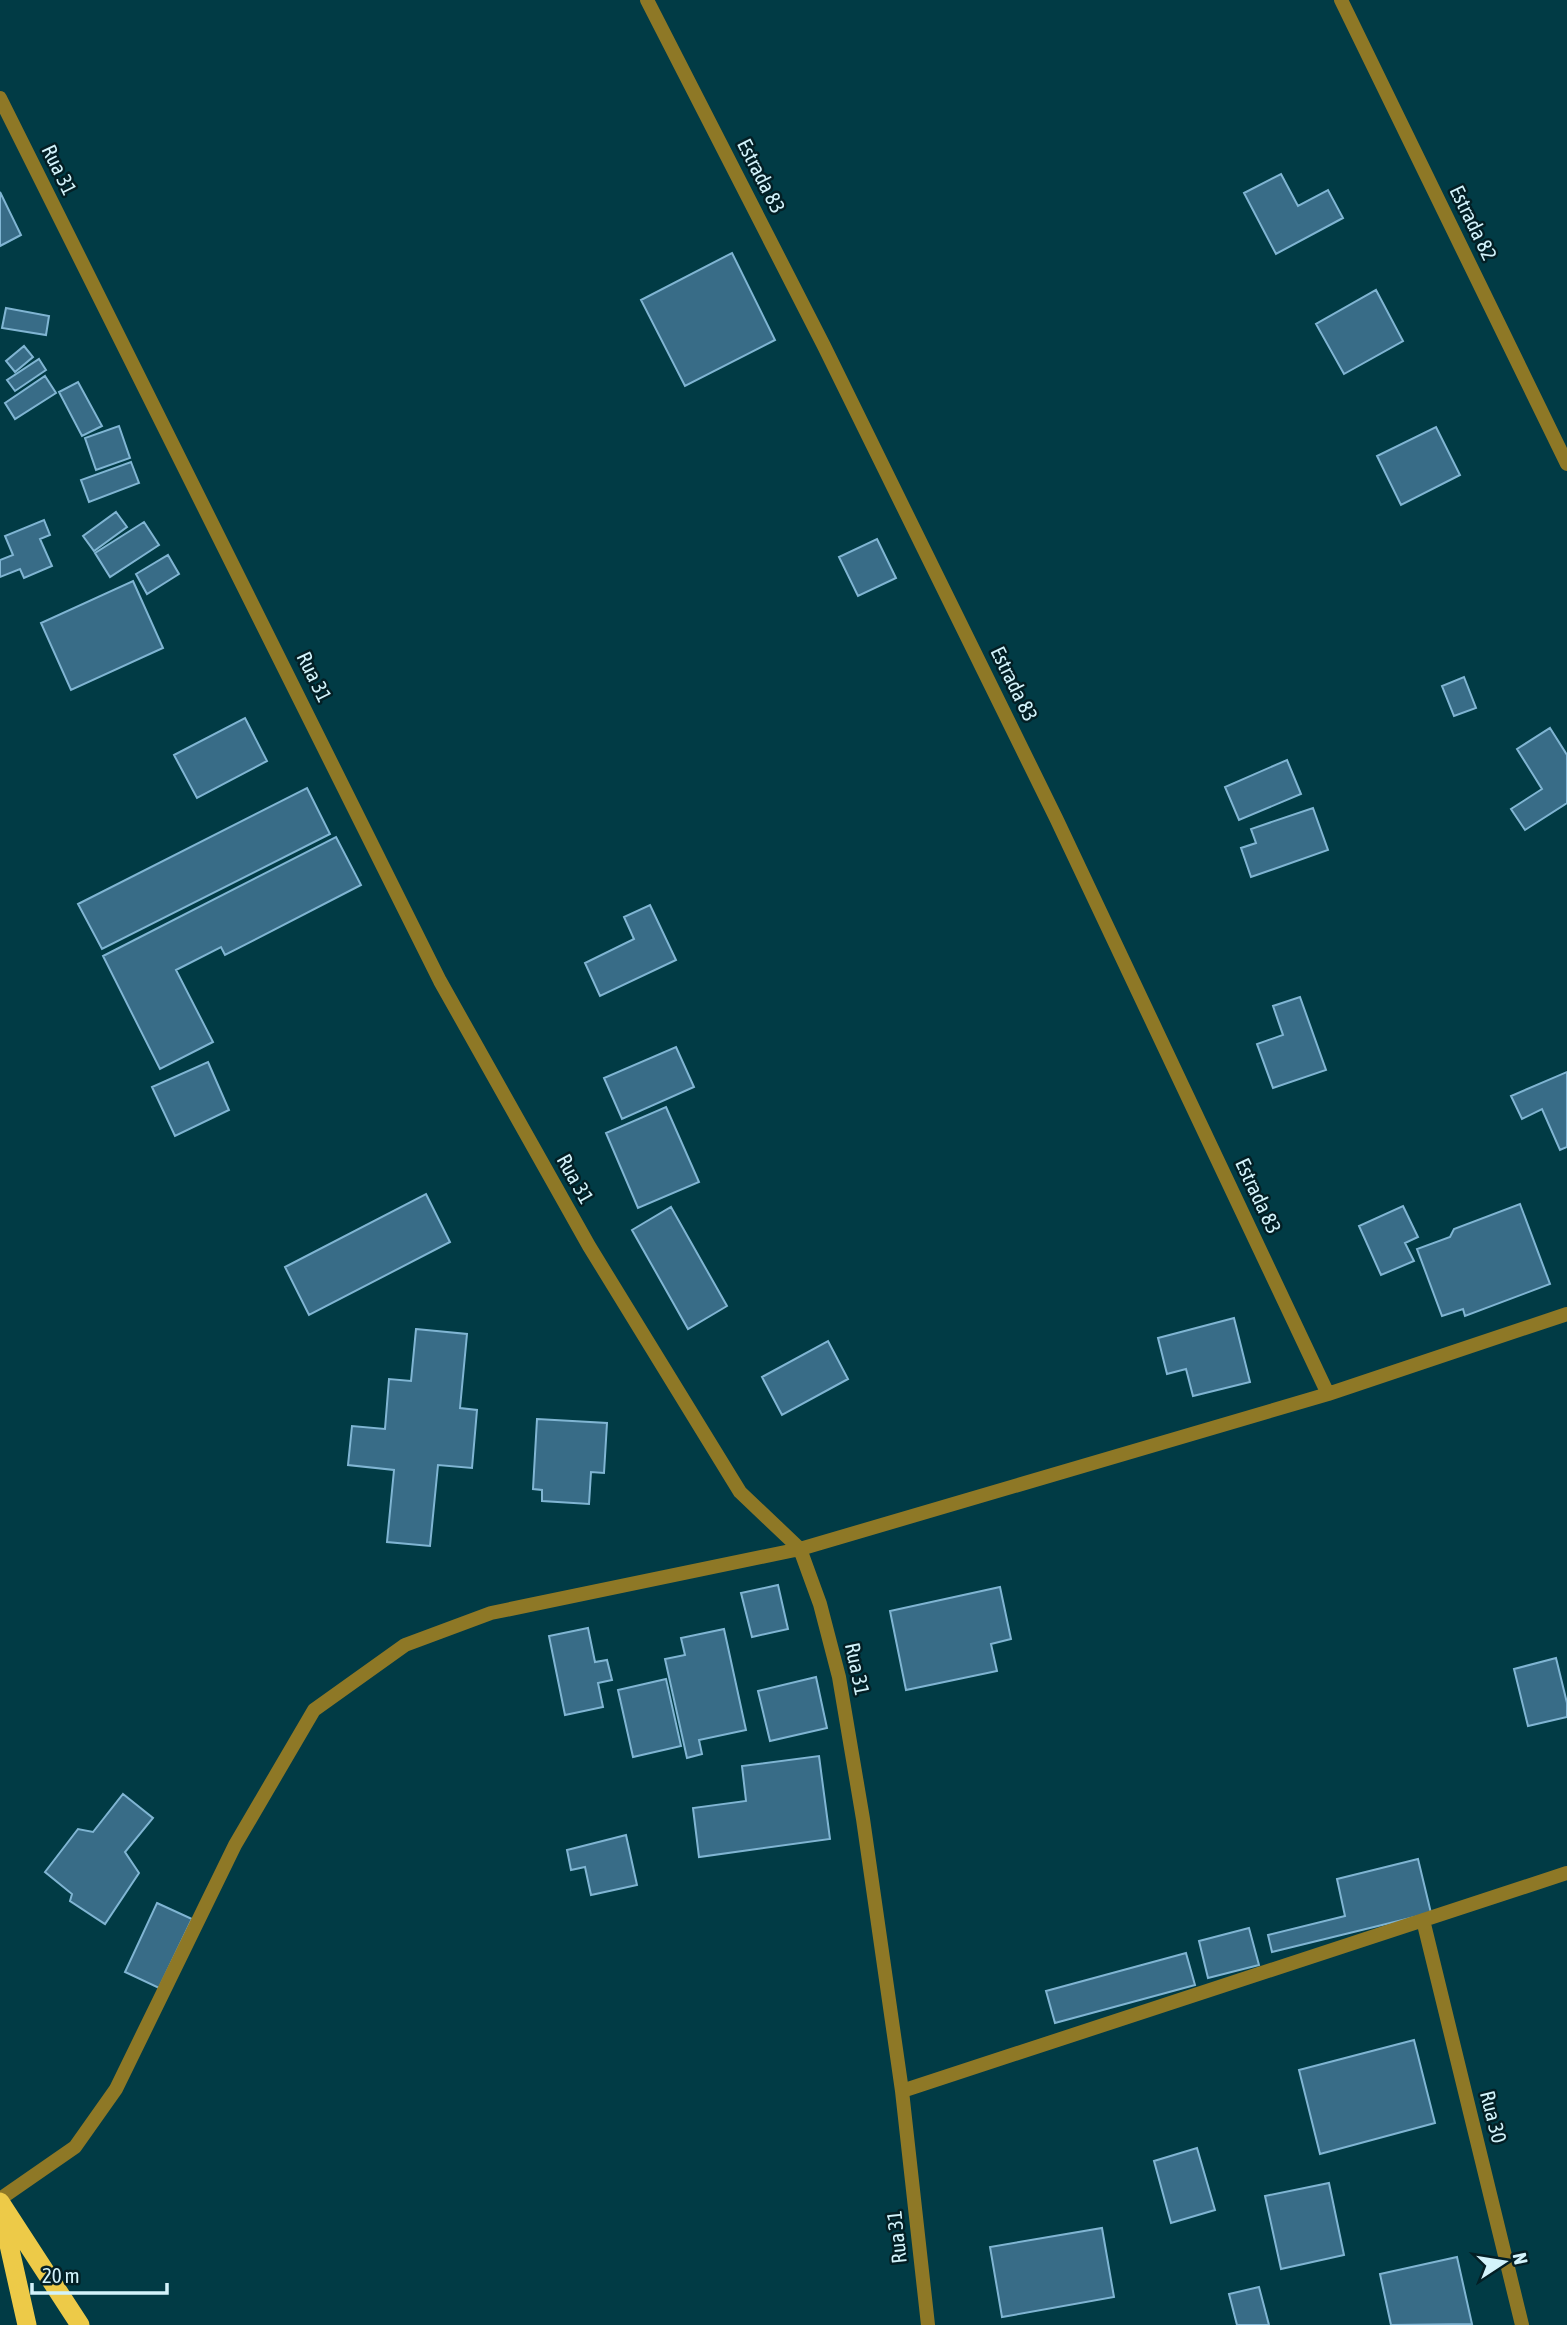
<svg xmlns="http://www.w3.org/2000/svg" width="1567" height="2325" font-family="'Asap Condensed',sans-serif">
<style>
.building{fill:#386c87;stroke:#80b5d3;stroke-width:2}
.lines{fill:none;stroke-linecap:round;stroke-linejoin:round}
.minor{stroke:#8e7826;stroke-width:14}
.trunk{stroke:#edca48;stroke-width:19}
.labels{text-anchor:middle;stroke-width:5;stroke-linejoin:round;paint-order:stroke}
.street-label{font-size:21px;fill:#d3f3fb;stroke:#031f25}
</style>
<rect width="100%" height="100%" fill="#013b45"/>
<path class="building" d="M1281 174 1298 206 1328 190 1343 218 1276 254 1244 193Z
M0 192 21 235 0 246Z
M732 253 775 340 685 386 641 300Z
M1376 290 1403 341 1344 374 1316 324Z
M6 308 49 316 46 335 2 328Z
M24 346 33 357 15 372 6 361Z
M39 359 46 370 15 391 7 380Z
M45 376 56 393 15 419 5 403Z
M78 382 102 426 82 436 59 392Z
M119 426 130 458 96 470 85 438Z
M1436 427 1460 475 1401 505 1377 456Z
M131 462 139 483 89 502 81 480Z
M116 512 127 527 94 551 83 536Z
M44 520 50 535 40 539 52 566 24 578 20 569 0 577V560L13 555 5 536Z
M144 522 159 545 110 577 95 553Z
M877 539 896 578 858 596 839 557Z
M168 555 179 574 147 594 136 574Z
M133 581 163 648 71 690 41 623Z
M1464 677 1476 708 1454 716 1442 686Z
M245 718 267 761 197 798 174 755Z
M1550 728 1567 755V803L1525 830 1511 809 1542 789 1517 749Z
M1287 760 1301 794 1239 820 1225 787Z
M307 788 330 834 102 949 78 904Z
M1313 808 1328 850 1251 877 1241 848 1256 843 1251 829Z
M336 837 361 885 225 955 221 947 176 970 213 1042 160 1069 103 956Z
M650 905 676 960 600 996 585 963 634 939 624 917Z
M1300 997 1326 1070 1273 1088 1257 1044 1283 1035 1273 1006Z
M676 1047 694 1087 622 1119 604 1078Z
M208 1062 229 1110 175 1136 152 1087Z
M1567 1072V1147L1560 1150 1542 1109 1522 1119 1511 1096Z
M666 1107 699 1182 638 1208 606 1133Z
M426 1194 450 1242 309 1315 285 1267Z
M1520 1204 1550 1284 1465 1316 1463 1309 1442 1316 1417 1249 1450 1237 1454 1229Z
M1403 1206 1418 1237 1405 1243 1414 1261 1381 1275 1359 1226Z
M671 1207 727 1306 688 1329 632 1230Z
M1234 1318 1250 1382 1193 1396 1186 1369 1167 1374 1158 1338Z
M416 1329 467 1334 460 1408 477 1410 472 1468 438 1465 430 1546 387 1542 394 1470 348 1465 352 1426 385 1429 389 1379 411 1381Z
M828 1341 848 1379 782 1415 762 1377Z
M537 1419 607 1423 604 1473 591 1472 589 1504 542 1501V1490L533 1489Z
M778 1585 788 1629 752 1637 741 1593Z
M1000 1587 1011 1639 991 1644 997 1671 906 1690 890 1611Z
M588 1628 595 1662 607 1660 612 1680 598 1683 603 1707 565 1715 549 1636Z
M724 1629 746 1730 699 1740 702 1754 687 1758 665 1659 685 1655 681 1638Z
M1556 1658 1567 1703V1717L1528 1726 1514 1669Z
M816 1677 827 1728 770 1741 758 1691Z
M666 1679 681 1746 633 1757 618 1690Z
M819 1756 830 1839 699 1857 693 1808 746 1801 742 1766Z
M123 1794 153 1818 125 1852 139 1873 105 1924 70 1901 72 1894 45 1872 78 1829 93 1832Z
M626 1835 637 1885 591 1895 585 1867 571 1870 567 1850Z
M1418 1859 1431 1913 1272 1952 1268 1935 1345 1916 1337 1879Z
M157 1903 192 1919 159 1988 125 1972Z
M1249 1928 1259 1965 1208 1978 1199 1941Z
M1186 1953 1195 1985 1055 2023 1046 1991Z
M1414 2040 1435 2123 1320 2154 1299 2070Z
M1197 2148 1215 2210 1171 2223 1154 2161Z
M1329 2183 1344 2255 1281 2269 1265 2196Z
M1102 2228 1114 2297 1002 2317 990 2247Z
M1457 2257 1472 2324 1391 2325 1380 2274Z
M1259 2287 1269 2325H1237L1229 2294Z"/>
<g class="lines">
<path class="minor" d="M647 0 824 346 1056 818 1328 1394
M1341 0 1567 464
M0 98 440 981 589 1246 740 1492 800 1549 820 1604 839 1677 863 1819 902 2091 928 2325
M1423 1920 1522 2325
M902 2091 1567 1873
M0 2199 75 2147 116 2089 235 1845 314 1710 405 1645 491 1613 800 1549 1328 1394 1567 1314"/>
<path class="trunk" d="M0 2202 80 2325
M2 2214 27 2325"/>
</g>
<g class="labels">
<g class="street-label">
<text transform="translate(59 170) rotate(64)" y="7">Rua 31</text>
<text transform="translate(761 176) rotate(63)" y="7">Estrada 83</text>
<text transform="translate(1473 223) rotate(64)" y="7">Estrada 82</text>
<text transform="translate(314 677) rotate(64)" y="7">Rua 31</text>
<text transform="translate(1014 684) rotate(64)" y="7">Estrada 83</text>
<text transform="translate(575 1179) rotate(61)" y="7">Rua 31</text>
<text transform="translate(1258 1196) rotate(65)" y="7">Estrada 83</text>
<text transform="translate(857 1669) rotate(78)" y="7">Rua 31</text>
<text transform="translate(1493 2117) rotate(76)" y="7">Rua 30</text>
<text transform="translate(897 2237) rotate(-96)" y="7">Rua 31</text>
</g>
</g>
<g transform="translate(1504 2262) rotate(78)" stroke="#031f25" stroke-width="5" paint-order="stroke">
<path d="M0-5L12 26L0 18L-12 26Z" fill="#d3f3fb"/>
<text y="-10" font-size="19" font-weight="bold" text-anchor="middle" fill="#d3f3fb">N</text>
</g>
<path d="M32 2283v10h135v-10" fill="none" stroke="#d3f3fb" stroke-width="3.5"/>
<text x="42" y="2283" font-size="21" fill="#d3f3fb" stroke="#031f25" stroke-width="5" paint-order="stroke">20 m</text>
</svg>
